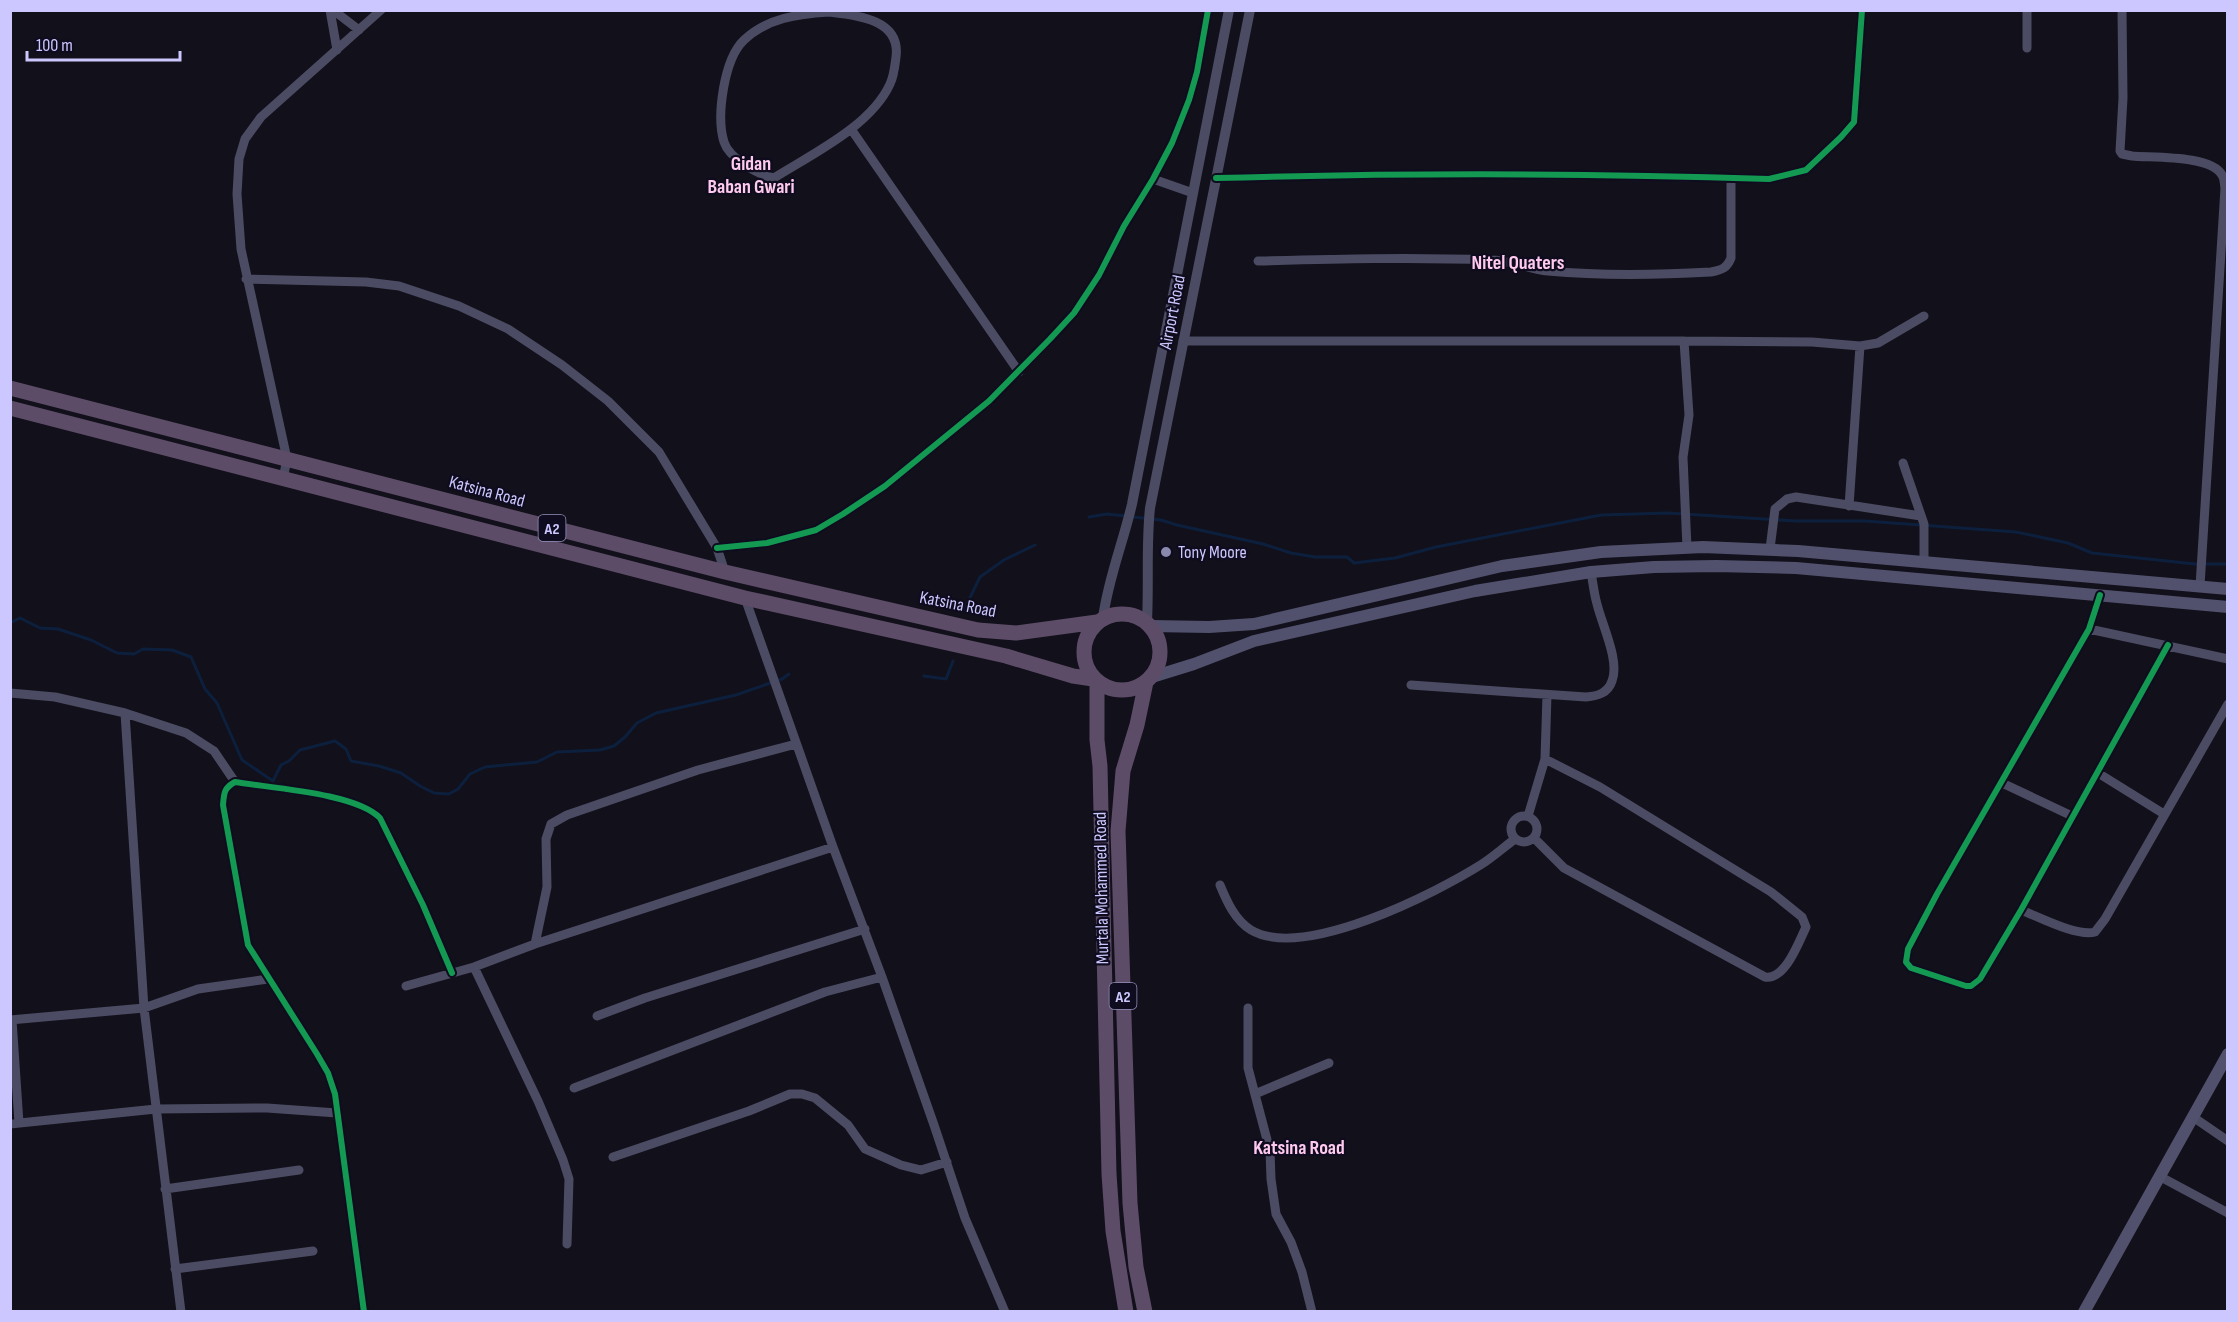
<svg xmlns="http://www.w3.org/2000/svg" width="2238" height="1322" font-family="'Sofia Sans Condensed',sans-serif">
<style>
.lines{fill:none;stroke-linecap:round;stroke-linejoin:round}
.stream{stroke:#0c203e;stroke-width:3}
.minor{stroke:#4b4b63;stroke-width:9}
.tertiary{stroke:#4b4b63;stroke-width:10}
.secondary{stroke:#51516e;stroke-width:12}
.trunk{stroke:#5d4c68;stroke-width:15}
.cycleway-casing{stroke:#0e0c1e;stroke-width:10}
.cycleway{stroke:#139951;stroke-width:6}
.poi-dot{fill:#8b88af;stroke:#0e0c1e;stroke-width:2}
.labels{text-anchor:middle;stroke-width:4.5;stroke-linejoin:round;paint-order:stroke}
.shield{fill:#0e0c1e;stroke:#9390bc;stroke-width:1.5}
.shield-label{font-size:16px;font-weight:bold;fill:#ccc8ff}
.street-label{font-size:18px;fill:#ccc8ff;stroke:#0e0c1e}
.poi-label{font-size:18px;fill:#ccc8ff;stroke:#0e0c1e;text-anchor:start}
.neighbourhood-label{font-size:20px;font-weight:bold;fill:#ffcaee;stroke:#0e0c1e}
</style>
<rect width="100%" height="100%" fill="#12101a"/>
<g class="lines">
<path class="stream" d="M1089 517 1107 514 1126 516
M1133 517 1161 520 1177 525 1263 544 1291 553 1315 557H1347L1354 563 1395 558 1436 547 1601 515 1668 513 1796 521H1865L2016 532 2068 543 2092 553 2195 564H2228
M964 610 980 577 1004 560 1035 545
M10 623 20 618 40 628 58 629 91 640 117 653 134 654 143 649 172 650 191 657 205 689 217 703 242 760 273 781 281 765 289 761 300 750 335 741 346 749 351 761 379 766 401 773 420 786 434 793 449 794 458 789 470 774 485 767 537 762 557 752 600 750 614 746 625 737 637 723 656 713 736 695 782 679 789 674
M924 676 946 679 953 661"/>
<path class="minor" d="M330 10 337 50
M333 10 359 30
M2122 10 2123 98 2120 151 2122 154 2132 156C2153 158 2211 155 2222 175 2225 179 2224 184 2225 188L2200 586
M829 12C856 15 901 19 896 57 895 65 894 76 890 84 871 126 812 154 774 178 758 175 729 158 724 142 716 116 724 59 744 40 767 18 798 14 829 12Z
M2027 48V10
M851 129 1019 372
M1216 178C1400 173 1585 173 1769 179L1806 170 1841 137 1854 122 1862 10
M1153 179 1193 193
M1258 261C1335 259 1413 257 1490 260 1510 260 1528 269 1548 271 1602 276 1657 275 1711 272 1722 270 1727 268 1731 258V178
M246 279 366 282 399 286 459 306 508 329 562 365 608 401 659 452 717 548 725 572
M1183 341H1684L1812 342 1860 346 1878 343 1924 316
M1684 341 1689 415 1683 457 1687 548
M1903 463 1924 524V561
M283 479 287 459 241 249 237 194 239 159 245 139 261 117 381 10
M1849 506 1860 346
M717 548 767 543 816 530 843 514 885 486 989 401 1050 339 1074 313 1099 275 1124 226 1153 179 1172 143 1189 100 1197 72 1208 10
M1770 549 1775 509 1787 499 1796 497 1921 516
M2100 595 2089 629 1937 894 1908 949 1906 962 1911 968 1966 986H1971L1980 979 2021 910 2168 645
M745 598 833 847 882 977 934 1125 965 1218 1005 1312
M2089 629 2228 659
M1411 685 1586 697C1598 696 1608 693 1612 681 1620 661 1602 625 1597 604 1594 594 1593 583 1591 572
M10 693 55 697 125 713 186 733 214 751 235 782
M125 713 144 1008 181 1312
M2098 773 2164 814
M2002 783 2072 816
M1511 829a13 13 0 1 1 26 0a13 13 0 1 1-26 0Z
M1528 816 1545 759 1547 695
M1534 838 1564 868 1765 977C1785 980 1798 944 1806 927L1802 917 1771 892 1600 787 1545 759
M1220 885C1227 902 1235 920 1251 930 1303 961 1436 893 1482 864 1493 857 1504 847 1515 839
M2021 910C2039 917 2077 937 2095 932L2105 919 2228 704
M535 944 547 887 546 839 551 824 567 815 698 770 796 744
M474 967 538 1101 563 1160 569 1179 567 1244
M406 986 474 967 535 944 833 847
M1248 1008V1068L1270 1151 1271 1179 1276 1214 1291 1242 1302 1272 1312 1312
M597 1016 645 998 865 929
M10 1020 144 1008 198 989 268 979
M12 1020 19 1123
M574 1088 825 992 882 977
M1255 1094 1329 1063
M2193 1117 2228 1141
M10 1124 156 1109 267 1108 337 1113
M613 1157 749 1111 790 1094H802L815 1098 848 1125 865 1149 901 1165 921 1170 947 1162
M2159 1176 2228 1213
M165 1189 299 1170
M175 1269 313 1251
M364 1312 335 1094 328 1073 317 1054 248 945 223 805C224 793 224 788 235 782 270 788 356 793 380 818L423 905 452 973"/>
<path class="tertiary" d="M1103 618C1108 579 1123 543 1132 504L1229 10
M1147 622C1149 583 1146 546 1150 508L1250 10"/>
<path class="secondary" d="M1150 626 1209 627 1254 624 1502 566 1601 552 1703 547 1798 551 2228 589
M1152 677 1194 664 1254 641 1475 591 1591 572 1654 567 1716 566 1796 568 2228 607
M2084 1312 2228 1054"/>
<path class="trunk" d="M10 388 725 572 978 630 1016 633 1097 622
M10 408 745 598 1006 656 1073 676 1093 679
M1084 652a38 38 0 1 1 76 0a38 38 0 1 1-76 0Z
M1097 683V740L1100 766 1109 1174 1113 1231 1126 1312
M1145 1312 1136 1267 1130 1203 1118 831 1123 771 1137 725 1146 682"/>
<g class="cycleway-casing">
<path id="cycleway" d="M1216 178C1400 173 1585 173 1769 179L1806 170 1841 137 1854 122 1862 10
M717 548 767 543 816 530 843 514 885 486 989 401 1050 339 1074 313 1099 275 1124 226 1153 179 1172 143 1189 100 1197 72 1208 10
M2100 595 2089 629 1937 894 1908 949 1906 962 1911 968 1966 986H1971L1980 979 2021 910 2168 645
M364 1312 335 1094 328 1073 317 1054 248 945 223 805C224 793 224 788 235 782 270 788 356 793 380 818L423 905 452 973"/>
</g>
<use href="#cycleway" class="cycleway"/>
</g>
<circle class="poi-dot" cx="1166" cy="552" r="6"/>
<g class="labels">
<g class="shield">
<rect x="538.5" y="515" width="27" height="26" rx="4.5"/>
<rect x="1109.5" y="983" width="27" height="26" rx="4.5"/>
</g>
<g class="shield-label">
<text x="552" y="534">A2</text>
<text x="1123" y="1002">A2</text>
</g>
<g class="street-label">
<text transform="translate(1172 312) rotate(-79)" y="6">Airport Road</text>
<text transform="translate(487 491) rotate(15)" y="6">Katsina Road</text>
<text transform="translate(958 604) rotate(11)" y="6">Katsina Road</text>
<text transform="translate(1101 888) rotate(-91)" y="6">Murtala Mohammed Road</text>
</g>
<g class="poi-label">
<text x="1178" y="558">Tony Moore</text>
</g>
<g class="neighbourhood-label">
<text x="751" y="170">Gidan<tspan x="751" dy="23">Baban Gwari</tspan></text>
<text x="1518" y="269">Nitel Quaters</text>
<text x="1299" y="1154">Katsina Road</text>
</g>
</g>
<rect width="2238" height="1322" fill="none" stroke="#ccc8ff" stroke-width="24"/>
<path d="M27 51v9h153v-9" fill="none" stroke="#ccc8ff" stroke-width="3"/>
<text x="36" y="51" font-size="18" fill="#ccc8ff" stroke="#0e0c1e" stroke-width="4.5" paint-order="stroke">100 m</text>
</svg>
